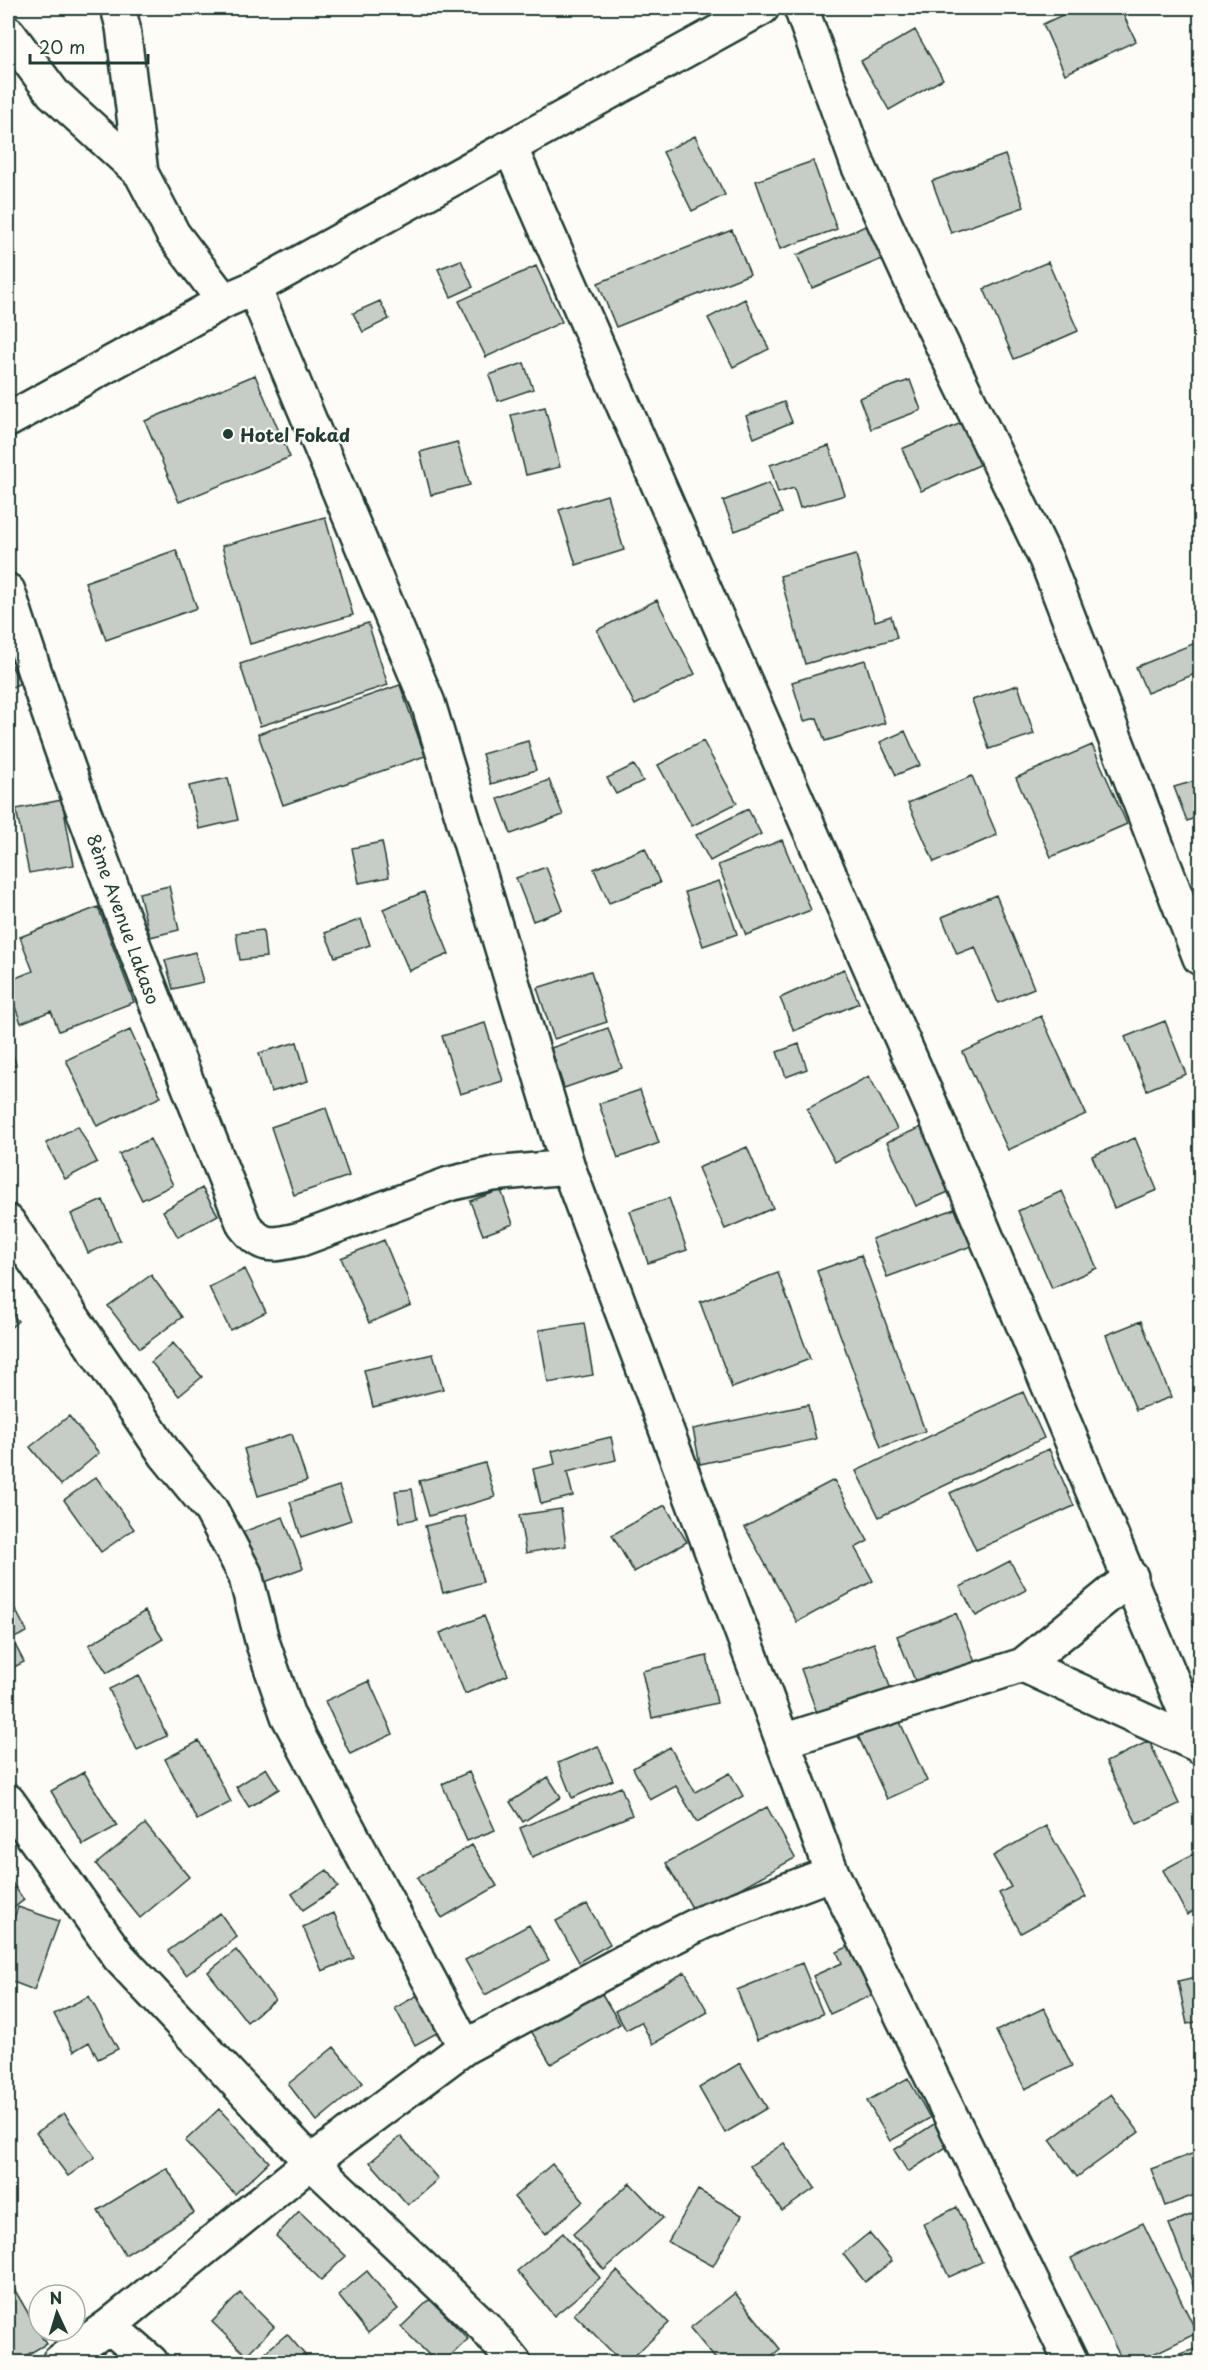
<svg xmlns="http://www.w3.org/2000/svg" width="1208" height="2370" viewBox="0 0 1208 2370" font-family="'Playpen Sans',sans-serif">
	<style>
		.building { fill: #c6cdc7; stroke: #1f3d34; stroke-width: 1.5 }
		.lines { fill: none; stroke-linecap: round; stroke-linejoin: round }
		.minor-casing { stroke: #1f3d34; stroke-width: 38 }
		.highway-casing { stroke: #1f3d34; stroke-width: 38 }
		.minor { stroke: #fdfcf7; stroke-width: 33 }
		.highway { stroke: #fdfcf7; stroke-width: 33 }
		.poi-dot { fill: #1f3d34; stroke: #fdfcf7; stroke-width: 2 }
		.labels { text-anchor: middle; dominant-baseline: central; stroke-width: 4.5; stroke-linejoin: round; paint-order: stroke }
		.poi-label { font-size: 18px; font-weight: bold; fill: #1f3d34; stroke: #fdfcf7; text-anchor: start }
		.street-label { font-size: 18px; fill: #1f3d34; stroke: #fdfcf7 }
	</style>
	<rect width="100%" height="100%" fill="#fdfcf7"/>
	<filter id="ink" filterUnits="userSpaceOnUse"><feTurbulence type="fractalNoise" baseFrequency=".0167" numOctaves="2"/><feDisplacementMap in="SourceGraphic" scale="12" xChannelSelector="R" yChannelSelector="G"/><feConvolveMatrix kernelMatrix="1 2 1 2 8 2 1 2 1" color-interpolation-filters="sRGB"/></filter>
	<g filter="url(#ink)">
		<!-- building -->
		<path class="building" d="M1077,8H1120L1136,41L1065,74L1043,24Z
			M915,30L943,79L889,110L861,61Z
			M695,136L725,195L692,211L663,152Z
			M1005,155L1024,207L951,233L932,181Z
			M813,161L837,229L780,249L756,181Z
			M868,225L882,259L812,288L797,255Z
			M732,230L750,274L616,327L598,283Z
			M461,260L473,287L451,297L438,269Z
			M1048,262L1078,331L1014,359L984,289Z
			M536,266L562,322L486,357L459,301Z
			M745,299L769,349L733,367L708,318Z
			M380,301L389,319L363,332L353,313Z
			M524,363L533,389L498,401L489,375Z
			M255,375L290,457L179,502L145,421Z
			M910,380L921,410L871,429L859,398Z
			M784,402L792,422L754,438L746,416Z
			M545,407L560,467L526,475L511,415Z
			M968,420L986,462L921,491L902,449Z
			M457,442L470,485L431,495L420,452Z
			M829,446L845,495L800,508L794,488L778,493L770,465Z
			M769,483L782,513L735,531L723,501Z
			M607,495L624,550L576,565L559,510Z
			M325,517L353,615L250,644L222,546Z
			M176,550L197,608L106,640L85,582Z
			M856,555L875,621L891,616L897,638L805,664L780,576Z
			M657,600L695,674L635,705L597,630Z
			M368,623L388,685L260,726L240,664Z
			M1200,641V672L1147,693L1136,667Z
			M865,660L885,723L825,741L817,718L804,721L792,682Z
			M11,665L20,683L8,690V667Z
			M400,685L425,756L283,805L258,734Z
			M1018,685L1034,734L989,749L972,700Z
			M905,731L920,765L896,775L880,742Z
			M528,741L536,770L491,784L482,754Z
			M703,741L737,803L692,826L658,765Z
			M1092,745L1127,824L1051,857L1016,778Z
			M634,765L643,781L616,794L607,778Z
			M972,776L997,835L934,862L908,803Z
			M228,778L238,820L199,829L189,786Z
			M549,780L563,815L511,834L498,799Z
			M1195,781L1200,795V816L1187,821L1174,787Z
			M62,800L74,865L29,873L16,809Z
			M748,809L761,834L710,861L696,835Z
			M782,840L811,910L746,935L718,865Z
			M382,842L389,877L359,883L352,848Z
			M645,848L660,883L609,903L594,869Z
			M546,867L563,910L533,921L516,878Z
			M719,881L737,934L703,946L685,892Z
			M169,886L179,930L150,937L139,893Z
			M424,892L449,954L409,971L383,909Z
			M996,895L1034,988L998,1003L975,947L957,954L942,917Z
			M98,907L134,1002L59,1031L51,1011L21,1023L8,988V981L33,971L20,937Z
			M361,919L370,945L335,957L325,933Z
			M263,930L266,957L240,960L236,933Z
			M195,952L203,982L173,989L165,960Z
			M844,969L859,1003L794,1031L780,998Z
			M591,971L607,1022L554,1039L537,988Z
			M1041,1016L1086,1114L1008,1150L963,1052Z
			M1165,1021L1186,1074L1147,1090L1125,1037Z
			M485,1023L503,1081L460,1094L442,1036Z
			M608,1028L622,1068L564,1088L551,1048Z
			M130,1030L161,1097L97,1126L66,1060Z
			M8,1037L16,1065L8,1068Z
			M297,1042L308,1081L271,1092L259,1053Z
			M799,1044L807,1069L786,1077L777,1052Z
			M869,1076L897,1129L835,1162L807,1109Z
			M640,1090L659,1143L618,1158L599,1104Z
			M326,1108L349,1176L294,1195L271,1127Z
			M78,1126L97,1162L65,1179L46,1143Z
			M924,1126L953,1190L916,1206L887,1142Z
			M1135,1138L1157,1190L1114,1208L1092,1156Z
			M150,1139L173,1185L142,1200L119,1154Z
			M747,1147L773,1208L725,1229L698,1168Z
			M202,1188L218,1215L178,1237L163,1211Z
			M501,1190L513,1224L483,1235L470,1201Z
			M1062,1191L1097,1268L1052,1288L1018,1211Z
			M669,1198L687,1250L648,1263L630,1211Z
			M103,1200L120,1240L88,1253L71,1214Z
			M960,1207L974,1245L887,1277L872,1239Z
			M384,1240L411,1305L369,1323L341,1258Z
			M861,1255L925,1431L881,1447L817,1271Z
			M1200,1259V1280L1192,1264Z
			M245,1269L266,1312L230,1330L209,1287Z
			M778,1273L810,1359L732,1388L700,1302Z
			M151,1275L182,1317L140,1348L108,1306Z
			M8,1310L18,1321L8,1330Z
			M1141,1321L1171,1397L1136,1410L1106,1335Z
			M584,1323L593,1375L548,1383L539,1330Z
			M173,1343L202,1377L179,1396L151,1362Z
			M433,1354L443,1389L373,1407L364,1370Z
			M1023,1392L1044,1438L879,1517L856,1471Z
			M808,1405L816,1439L700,1464L693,1429Z
			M69,1416L99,1453L61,1485L30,1447Z
			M292,1434L307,1481L258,1496L244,1449Z
			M611,1437L616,1460L567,1472L573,1496L541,1504L533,1469L555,1464L552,1451Z
			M1049,1449L1074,1506L976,1550L950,1493Z
			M485,1463L495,1497L429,1516L419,1481Z
			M96,1477L134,1529L101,1552L64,1500Z
			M834,1480L868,1541L855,1548L873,1581L797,1622L745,1527Z
			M339,1486L351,1520L301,1537L290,1502Z
			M412,1489L417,1519L400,1522L395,1491Z
			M665,1505L687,1542L634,1572L612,1535Z
			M561,1509L566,1546L526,1553L519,1515Z
			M465,1516L483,1582L443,1593L425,1526Z
			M283,1517L303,1568L262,1583L243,1532Z
			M1010,1561L1026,1590L976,1616L960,1587Z
			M11,1601L27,1632L12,1639L24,1662L8,1670V1602Z
			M145,1611L163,1639L107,1673L89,1645Z
			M956,1613L976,1665L918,1688L897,1636Z
			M484,1616L508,1675L465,1694L440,1633Z
			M874,1643L893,1695L820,1721L801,1669Z
			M707,1656L717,1703L652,1718L642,1671Z
			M139,1675L167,1736L137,1750L109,1689Z
			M369,1681L393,1734L350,1754L325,1701Z
			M894,1709L927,1781L887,1799L854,1727Z
			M199,1741L231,1802L197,1820L165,1759Z
			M1149,1741L1179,1804L1137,1824L1106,1762Z
			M598,1746L613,1780L572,1798L558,1763Z
			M670,1747L695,1792L730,1773L743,1796L697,1822L676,1786L650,1800L633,1768Z
			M266,1768L279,1789L249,1807L236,1787Z
			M84,1772L117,1826L83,1845L51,1791Z
			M469,1772L495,1830L467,1841L442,1784Z
			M548,1777L561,1797L523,1822L510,1802Z
			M621,1787L632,1815L532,1857L520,1828Z
			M767,1807L795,1858L695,1913L666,1863Z
			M145,1824L189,1877L140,1918L96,1864Z
			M1046,1826L1086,1897L1021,1933L999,1893L1011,1887L993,1856Z
			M472,1845L497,1886L442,1918L417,1878Z
			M1193,1854L1200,1868V1907L1187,1915L1163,1870Z
			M327,1870L338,1887L303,1910L292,1894Z
			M8,1877L24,1900L8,1912Z
			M587,1904L610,1944L579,1962L556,1921Z
			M18,1907L59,1921L34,1990L8,1980V1935Z
			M220,1913L237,1937L186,1975L168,1951Z
			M334,1913L354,1958L322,1971L303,1927Z
			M529,1925L549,1960L485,1995L465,1960Z
			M858,1942L881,1991L830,2014L813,1976L842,1963L837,1952Z
			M236,1950L275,2000L247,2022L208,1972Z
			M802,1963L823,2014L757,2040L737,1990Z
			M685,1972L708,2012L653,2044L641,2022L626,2030L615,2011Z
			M1200,1976V2021L1187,2024L1178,1981Z
			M599,1989L620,2024L551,2064L530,2029Z
			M423,1992L444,2029L415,2045L395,2008Z
			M89,1996L118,2049L98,2059L89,2042L74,2051L54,2014Z
			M1044,2008L1072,2066L1025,2089L996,2031Z
			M334,2047L363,2083L317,2121L288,2084Z
			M740,2063L767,2108L725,2133L699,2088Z
			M908,2078L930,2118L890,2141L867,2101Z
			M1111,2094L1139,2132L1077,2177L1050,2140Z
			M219,2109L269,2162L235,2194L185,2141Z
			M64,2113L95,2157L68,2176L36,2133Z
			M937,2122L951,2144L908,2172L894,2150Z
			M401,2136L438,2179L408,2205L370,2162Z
			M784,2143L815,2188L782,2211L750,2166Z
			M1197,2152L1200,2162V2193L1165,2206L1151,2169Z
			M552,2164L584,2201L545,2234L514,2197Z
			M167,2168L194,2213L125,2255L98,2210Z
			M630,2183L663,2218L604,2270L573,2234Z
			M698,2190L742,2215L713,2266L668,2242Z
			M957,2207L982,2262L949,2277L923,2224Z
			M299,2211L346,2256L321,2280L276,2236Z
			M1200,2211V2302L1169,2224Z
			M1143,2223L1197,2333L1137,2362H1123L1071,2258Z
			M563,2233L600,2278L554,2316L517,2271Z
			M869,2233L892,2261L865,2282L843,2254Z
			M367,2271L398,2309L368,2333L338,2295Z
			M617,2271L669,2323L628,2362H622L574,2314Z
			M13,2287L46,2344L15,2362H8V2291Z
			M240,2293L274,2327L246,2355L212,2322Z
			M735,2293L780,2349L764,2362H718L690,2328Z
			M430,2299L468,2339L444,2362H436L401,2327Z
			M287,2334L311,2362H260L257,2359Z
			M1200,2347V2362H1175L1173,2357Z"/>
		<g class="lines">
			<!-- minor casing -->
			<g class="minor-casing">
				<path id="minor" d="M118,8L123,27L141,173L173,234L224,301
					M801,8L858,165L916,291L1046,559L1200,958
					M8,33L53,93L141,173
					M510,147L937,1119L1200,1747
					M254,288L428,703L568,1167L832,1873L1071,2362
					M8,591C77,806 160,1016 244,1225C263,1250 273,1245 301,1239L449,1184L493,1174L568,1167
					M8,1222L166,1455L211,1510L245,1574L263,1644L288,1716L465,2047
					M1023,1665L1200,1746
					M783,1741L1023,1665L1131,1577
					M8,1801L119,1957L311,2162L485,2327L514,2362
					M109,2326L151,2362
					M59,2362L109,2326L311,2162L465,2047L629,1959L703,1922L832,1873"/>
			</g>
			<!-- highway casing -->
			<g class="highway-casing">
				<path id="highway" d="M8,420L224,301L254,288L762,8"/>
			</g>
			<!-- minor -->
			<use href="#minor" class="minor"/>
			<!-- highway -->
			<use href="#highway" class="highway"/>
		</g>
	</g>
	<!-- markers -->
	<circle class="poi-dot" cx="228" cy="434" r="6"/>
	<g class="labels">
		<!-- poi labels -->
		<g class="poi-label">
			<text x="240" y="434">Hotel Fokad</text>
		</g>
		<!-- street labels -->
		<g class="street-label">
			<text transform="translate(124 919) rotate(70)">8ème Avenue Lakaso</text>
		</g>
	</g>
	<!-- margin -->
	<rect width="1208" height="2370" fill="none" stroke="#fdfcf7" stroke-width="30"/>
	<rect x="15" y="15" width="1178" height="2340" fill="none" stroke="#1f3d34" stroke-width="2" filter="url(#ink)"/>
	<!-- north arrow -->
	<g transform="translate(57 2313) rotate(356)"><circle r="28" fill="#fdfcf7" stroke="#a4b0a9" stroke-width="1.5"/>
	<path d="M0-4.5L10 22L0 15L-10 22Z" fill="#1f3d34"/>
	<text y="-9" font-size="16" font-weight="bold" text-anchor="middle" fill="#1f3d34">N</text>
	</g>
	<!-- scale -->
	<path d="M30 54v9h118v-9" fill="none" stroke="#1f3d34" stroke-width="3"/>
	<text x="39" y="54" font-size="18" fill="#1f3d34" stroke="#fdfcf7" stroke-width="4.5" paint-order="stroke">20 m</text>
</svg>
